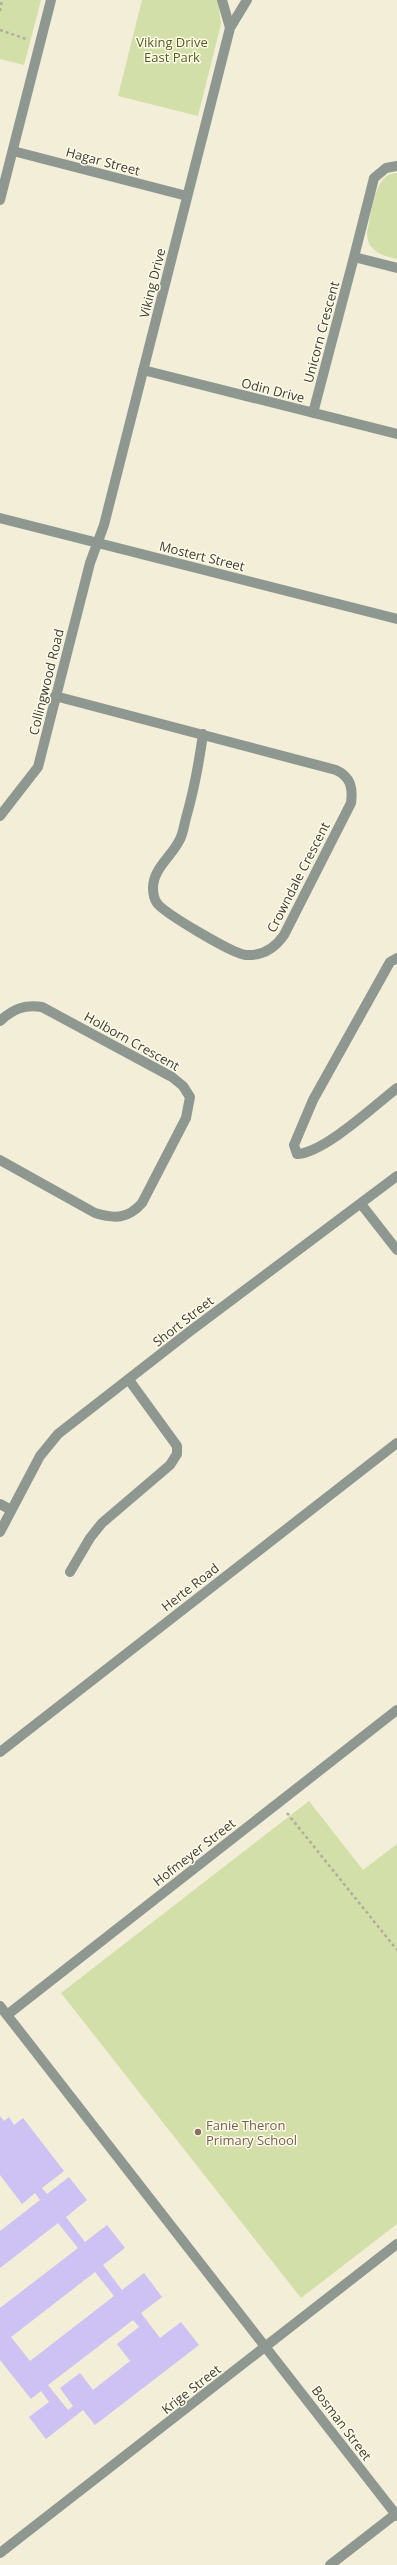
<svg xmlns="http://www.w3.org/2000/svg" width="397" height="2565" viewBox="0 0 397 2565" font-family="'Open Sans',sans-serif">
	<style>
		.green { fill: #d3dfa9 }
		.building { fill: #cec2f4; fill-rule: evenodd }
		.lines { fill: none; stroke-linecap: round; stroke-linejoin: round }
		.path { stroke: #b0ad9b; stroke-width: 2.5; stroke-dasharray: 3 3; stroke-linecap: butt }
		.minor { stroke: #8e9790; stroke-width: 10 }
		.education-dot { fill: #8d6e63; stroke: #fefbe9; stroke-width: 1.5 }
		.labels { text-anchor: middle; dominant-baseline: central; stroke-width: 3; stroke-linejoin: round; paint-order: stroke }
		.park-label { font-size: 13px; fill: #535e1d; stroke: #fefbe9 }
		.street-label { font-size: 13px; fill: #3d3c33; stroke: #fefbe9 }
		.education-label { font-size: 13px; fill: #785e54; stroke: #fefbe9; text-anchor: start }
	</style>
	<rect width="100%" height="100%" fill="#f2eed7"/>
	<!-- green -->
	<path class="green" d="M0,0H41L24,65L0,59Z
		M142,0H218L221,24L198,116L118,96Z
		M397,173V259C380,255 367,251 367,232C372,215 373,173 397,173Z
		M309,1801L363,1870L397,1844V2224L301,2298L61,1993Z"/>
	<!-- building -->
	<path class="building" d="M0,2116L4,2121L9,2117L14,2125L23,2118L64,2171L42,2188L47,2194L69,2177L87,2200L66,2217L85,2242L107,2225L125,2248L103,2265L122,2290L144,2273L162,2297L141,2313L160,2338L181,2322L199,2345L95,2425L83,2410L46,2439L29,2417L49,2402L41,2391L31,2399L0,2360V2308L78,2248L58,2223L0,2268V2231L40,2200L35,2193L22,2204L0,2175ZM95,2272L114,2296L30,2361L11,2337ZM133,2320L139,2327L117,2344L130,2361L93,2390L80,2373L60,2388L73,2406L68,2410L48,2385Z"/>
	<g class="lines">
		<!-- path -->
		<path class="path" d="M0,11L2,0
			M0,30L26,39
			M287,1813L397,1950"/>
		<!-- minor -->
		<path class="minor" d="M222,0L230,28
			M13,151L187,196
			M397,166L386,168L374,178L354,257L397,268
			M0,200L51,0
			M143,370L397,434
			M313,413L354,257
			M0,518L397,619
			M55,696L336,770C351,777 353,788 351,803L284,935C275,948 262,956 246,955C233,954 164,913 157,903C154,899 153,893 153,888C153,869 171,857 179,841C183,835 184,825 186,818C194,790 199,763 203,734
			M0,816L38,767L90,563L104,525L230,28L247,0
			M397,958L390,962L313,1100L294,1145L297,1154C324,1153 375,1105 397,1088
			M0,1021C13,1009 25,1004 42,1007L172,1077L183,1086L190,1097L186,1118L142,1203C128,1219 115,1219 95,1213L0,1160
			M361,1204L397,1250
			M0,1504L11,1510
			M0,1532L40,1456L58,1434L189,1332L397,1176
			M70,1572L90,1538L102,1523L170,1465L177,1454V1446L129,1380
			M0,1752L397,1443
			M0,2006L397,2516
			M7,2015L397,1710
			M0,2553L397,2244
			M330,2565L397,2513"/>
	</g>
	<!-- markers -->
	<circle class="education-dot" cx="198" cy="2132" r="4"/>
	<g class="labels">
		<!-- park labels -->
		<g class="park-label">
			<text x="172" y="42">Viking Drive<tspan x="172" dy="15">East Park</tspan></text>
		</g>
		<!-- street labels -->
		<g class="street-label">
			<text transform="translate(103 161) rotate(15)">Hagar Street</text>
			<text transform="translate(152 283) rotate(-76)">Viking Drive</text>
			<text transform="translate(321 332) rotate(-75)">Unicorn Crescent</text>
			<text transform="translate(273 390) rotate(14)">Odin Drive</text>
			<text transform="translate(202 556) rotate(14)">Mostert Street</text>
			<text transform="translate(46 682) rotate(-76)">Collingwood Road</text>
			<text transform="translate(298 877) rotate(-63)">Crowndale Crescent</text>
			<text transform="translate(132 1041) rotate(29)">Holborn Crescent</text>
			<text transform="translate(183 1321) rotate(-38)">Short Street</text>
			<text transform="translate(190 1587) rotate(-38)">Herte Road</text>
			<text transform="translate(194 1852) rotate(-38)">Hofmeyer Street</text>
			<text transform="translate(191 2389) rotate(-38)">Krige Street</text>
			<text transform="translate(342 2423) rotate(53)">Bosman Street</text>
		</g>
		<!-- education labels -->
		<g class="education-label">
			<text x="206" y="2125">Fanie Theron<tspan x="206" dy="15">Primary School</tspan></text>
		</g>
	</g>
</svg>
